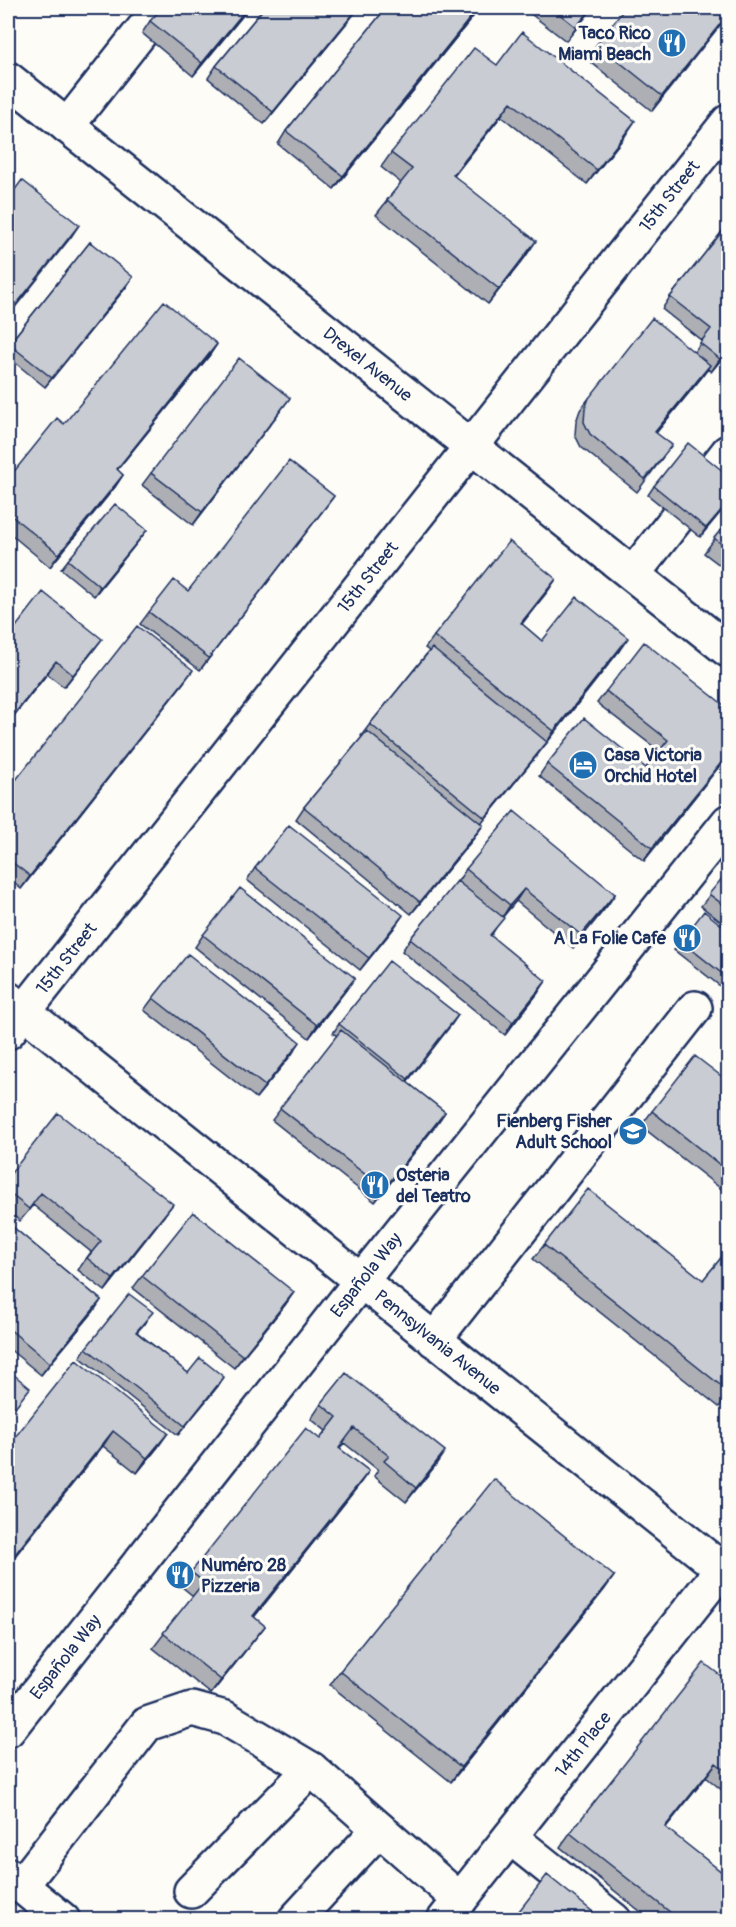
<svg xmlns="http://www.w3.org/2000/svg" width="736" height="1927" viewBox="0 0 736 1927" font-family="Pangolin,sans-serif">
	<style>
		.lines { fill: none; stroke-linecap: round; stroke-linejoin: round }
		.minor-casing { stroke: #1b2f5e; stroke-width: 38 }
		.minor { stroke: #fdfcf7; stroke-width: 33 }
		.wall { fill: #adafb5; stroke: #1b2f5e; stroke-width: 1.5 }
		.shaded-wall { fill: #8d8f94; stroke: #1b2f5e; stroke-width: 1.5 }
		.building { fill: #c9ccd3; stroke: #1b2f5e; stroke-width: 1.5 }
		.labels { text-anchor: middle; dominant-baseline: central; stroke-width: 6; stroke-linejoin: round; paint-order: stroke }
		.poi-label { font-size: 18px; font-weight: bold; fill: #1b2f5e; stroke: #fdfcf7; text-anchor: end }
		.street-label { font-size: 18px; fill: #1b2f5e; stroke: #fdfcf7 }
	</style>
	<rect width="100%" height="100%" fill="#fdfcf7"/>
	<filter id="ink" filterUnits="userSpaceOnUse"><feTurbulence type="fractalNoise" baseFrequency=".0167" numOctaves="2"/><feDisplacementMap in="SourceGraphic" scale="12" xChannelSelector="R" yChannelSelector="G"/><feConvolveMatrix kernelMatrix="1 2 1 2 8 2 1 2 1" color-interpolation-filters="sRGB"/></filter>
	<g filter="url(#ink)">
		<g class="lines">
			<!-- minor casing -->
			<g class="minor-casing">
				<g id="minor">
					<path id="s1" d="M8,79L728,650"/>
					<path d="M67,126L160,8"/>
					<path d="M710,475L728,452"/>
					<path d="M633,574L677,518"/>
					<path id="s2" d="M8,999L728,1574"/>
					<path id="s3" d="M8,1032L728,122"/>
					<path d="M434,1340L695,1008"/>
					<path id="s4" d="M8,1730L361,1281L728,822"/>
					<path d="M510,1837L614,1920"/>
					<path d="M8,1875L63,1920"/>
					<path d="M21,1886L147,1724L192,1709L225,1718L311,1769L460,1900"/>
					<path d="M191,1891L311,1769"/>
					<path d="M295,1920L379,1829"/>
					<path id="s5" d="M444,1920L722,1569"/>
				</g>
			</g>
			<!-- minor -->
			<use href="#minor" class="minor"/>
		</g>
		<!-- wall -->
		<path class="wall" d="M118,8H133L127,15Z
			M249,8L193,76L142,33L150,21Z
			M264,8H359L264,124L208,78L216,66Z
			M386,8H480L334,189L278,144L286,131Z
			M523,8H593L566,41Z
			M729,8L652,111L587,59L597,44Z
			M497,65L625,136L587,184L501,116L454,176L526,256L488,304L376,215L401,183L381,167L391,153Z
			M729,223V350L711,372L708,369L656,433L663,457L637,492L581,447L575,435L576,422L580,410L589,398L694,352L702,341L662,309L670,297Z
			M90,242L127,286L45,387L8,357V345Z
			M217,344L209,356L117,470L123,475L115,487L50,567L8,532V479L64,424Z
			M281,410L193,525L142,485L151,473Z
			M729,476V502L700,537L648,495L654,486Z
			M334,496L200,670L140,624L149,612L188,591Z
			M729,520V572L704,553Z
			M140,539L94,596L61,569L68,560Z
			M556,579L522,624L542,641L619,651L538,754L481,824L483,825L474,838L411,914L296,819L304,807L362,737L361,736L370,724L429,651L425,648L434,636Z
			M8,637L93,651L64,687L47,674L8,723Z
			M184,682L21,889L8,878V790Z
			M606,691L729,709V754L644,861L539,776L547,764L646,768L659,751L597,703Z
			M255,868L394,928L360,970L247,880Z
			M466,869L615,894L607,906L573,948L516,901L502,917L491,936L538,993L505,1035L402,951L410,939L458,881Z
			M729,870V928L701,906Z
			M729,931V993L674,950L681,941Z
			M203,935L346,990L309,1038L195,947Z
			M153,998L292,1054L256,1098L144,1010Z
			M458,1015L407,1082L445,1112L436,1125L375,1202L272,1120L337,1036L333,1033L339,1024Z
			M729,1082V1195L641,1126L652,1111Z
			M8,1177L164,1216L105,1291L78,1270L91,1252L33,1205L20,1221L8,1211Z
			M8,1223L101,1300L93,1312L41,1375L8,1348Z
			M544,1245L703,1280L729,1248V1395L719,1407L533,1259Z
			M142,1276L294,1292L285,1305L234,1368L133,1288Z
			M147,1321L137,1332L188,1373L218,1386L178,1435L80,1357L86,1348Z
			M76,1360L158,1447L137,1473L103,1446Z
			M321,1404L435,1466L406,1502L374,1476L378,1470L344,1443L340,1448L359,1485L254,1617L265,1626L254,1640L211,1694L153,1648L193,1596L181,1586L191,1572L320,1439L326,1431L311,1419Z
			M614,1576L604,1590L451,1782L330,1685L340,1671Z
			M729,1682V1796L706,1777L666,1827L729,1920H651L560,1847L570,1833Z"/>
		<!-- shaded-wall -->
		<path class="shaded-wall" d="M247,8H249L193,76L202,63Z
			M358,8H359L264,124L273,112Z
			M478,8H480L334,189L343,176Z
			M592,8H593L566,41L576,27Z
			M729,13V14L652,111L662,96Z
			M511,102L501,116L443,189L453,175Z
			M635,121L625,136L587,184L597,170Z
			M79,225L71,237L8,316V315Z
			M536,241L526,256L488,304L499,289Z
			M133,277L127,286L45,387L52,378Z
			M217,344L209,356L108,481L117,469Z
			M729,348V350L711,372L720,359Z
			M710,365L702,377L647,444L655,432Z
			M290,398L281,410L193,525L202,512Z
			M123,475L115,487L50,567L59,554Z
			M334,496L325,508L200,670L209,658Z
			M729,501V502L700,537L706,528Z
			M147,530L140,539L94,596L100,587Z
			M556,579L548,591L512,636L521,623Z
			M628,638L619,651L546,744L554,731Z
			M102,639L93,651L64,687L73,675Z
			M56,661L47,674L8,723V722Z
			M193,670L184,682L21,889L30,876Z
			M547,742L538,754L476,830L485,818Z
			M729,753V754L644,861L652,848Z
			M483,825L474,838L411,914L420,902Z
			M524,889L516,901L502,918L510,905Z
			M615,894L607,906L573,948L581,935Z
			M403,915L394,928L360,970L369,958Z
			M355,978L346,990L309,1038L317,1025Z
			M546,981L538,993L505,1035L513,1022Z
			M458,1015L452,1024L402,1088L408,1079Z
			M300,1042L292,1054L256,1098L265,1086Z
			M445,1112L436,1125L375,1202L384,1189Z
			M173,1204L164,1216L105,1291L113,1279Z
			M294,1292L285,1305L234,1368L243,1356Z
			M101,1300L93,1312L41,1375L50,1363Z
			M224,1377L218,1386L178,1435L185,1426Z
			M113,1431L103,1446L8,1565V1563Z
			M168,1433L158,1447L137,1473L147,1458Z
			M445,1451L435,1466L406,1502L416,1488Z
			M369,1471L359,1485L243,1631L253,1616Z
			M614,1576L604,1590L451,1782L461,1767Z
			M265,1626L254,1640L211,1694L221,1680Z
			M716,1763L706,1777L655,1841L665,1827Z"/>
		<!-- building -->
		<path class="building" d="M162,8H247L202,63L150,21Z
			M264,8H358L273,112L216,66Z
			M386,8H478L343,176L286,131Z
			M552,8H592L576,27Z
			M625,8H729V13L662,96L597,44Z
			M522,32L635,121L597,170L511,102L453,175L536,241L499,289L387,200L412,169L391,153L474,48L497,65Z
			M22,180L79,225L8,315V199Z
			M729,223V348L720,359L700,343L711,329L670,297Z
			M90,242L133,277L52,378L9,344Z
			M164,301L217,344L117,469L123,475L59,554L8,513V479L57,418L64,424Z
			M652,318L710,365L655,432L672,445L645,479L590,434L584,422L585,409L589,398Z
			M239,358L290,398L202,512L151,473Z
			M688,443L729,476V501L706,528L654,486Z
			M289,461L334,496L209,658L149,612L174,580L188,591Z
			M115,504L147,530L100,587L68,560Z
			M729,520V550L714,538Z
			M509,541L556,579L521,623L542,641L577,597L628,638L554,731L434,636Z
			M43,592L102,639L73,675L56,661L8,722V637Z
			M137,626L193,670L30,876L8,859V790Z
			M644,642L729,709V753L652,848L547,764L584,718L646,768L668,740L606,691Z
			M432,648L547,742L485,818L370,724Z
			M367,731L483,825L420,902L304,807Z
			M514,811L615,894L581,935L524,889L510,905L466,869Z
			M289,825L403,915L369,958L255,868Z
			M729,870V909L709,894Z
			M457,881L504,918L490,935L546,981L513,1022L410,939Z
			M240,888L355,978L317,1025L203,935Z
			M704,911L729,931V979L681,941Z
			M188,954L300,1042L265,1086L153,998Z
			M389,961L458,1015L408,1079L339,1024Z
			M341,1030L445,1112L384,1189L280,1108Z
			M695,1056L729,1082V1172L652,1111Z
			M58,1113L173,1204L113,1279L87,1258L101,1241L41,1193L29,1209L8,1192V1177Z
			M588,1189L703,1280L729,1248V1392L544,1245Z
			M193,1212L294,1292L243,1356L142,1276Z
			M8,1223L101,1300L50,1363L8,1328Z
			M129,1294L153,1312L136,1332L188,1373L200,1358L224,1377L185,1426L86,1348Z
			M76,1360L168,1433L147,1458L113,1431L8,1563V1446Z
			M8,1370L30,1388L8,1416Z
			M346,1373L445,1451L416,1488L384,1461L389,1456L354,1428L339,1448L369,1471L253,1616L265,1626L221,1680L163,1633L204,1582L191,1572L306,1428L320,1439L337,1417L321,1404Z
			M494,1479L614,1576L461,1767L340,1671Z
			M704,1663L729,1682V1773L716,1763L665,1827L727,1876L729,1875V1918L728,1920H680L570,1833Z
			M547,1875L603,1920H512Z"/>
	</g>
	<!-- icons -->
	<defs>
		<g id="restaurant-disc" transform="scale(1.5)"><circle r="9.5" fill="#1f6fb2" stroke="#fdfcf7"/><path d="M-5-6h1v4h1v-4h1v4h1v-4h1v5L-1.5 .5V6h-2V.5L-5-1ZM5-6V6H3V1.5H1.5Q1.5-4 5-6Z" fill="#fff"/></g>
		<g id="hotel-disc" transform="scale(1.5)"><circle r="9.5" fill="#1f6fb2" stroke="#fdfcf7"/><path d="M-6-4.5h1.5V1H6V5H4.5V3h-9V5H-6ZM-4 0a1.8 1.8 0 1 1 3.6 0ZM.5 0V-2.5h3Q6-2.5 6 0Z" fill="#fff"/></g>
		<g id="school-disc" transform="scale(1.5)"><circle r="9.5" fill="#1f6fb2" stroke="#fdfcf7"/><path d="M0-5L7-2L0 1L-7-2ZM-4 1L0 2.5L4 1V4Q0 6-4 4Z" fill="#fff"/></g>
	</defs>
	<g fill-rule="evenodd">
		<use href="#restaurant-disc" x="672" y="43"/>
		<use href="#hotel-disc" x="583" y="765"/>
		<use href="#restaurant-disc" x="687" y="938"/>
		<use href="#school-disc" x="633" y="1131"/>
		<use href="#restaurant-disc" x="375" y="1185"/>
		<use href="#restaurant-disc" x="180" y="1575"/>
	</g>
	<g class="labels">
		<!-- poi labels -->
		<g class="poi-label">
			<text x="651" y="33">Taco Rico<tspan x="651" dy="21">Miami Beach</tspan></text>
			<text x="604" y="755" text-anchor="start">Casa Victoria<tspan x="604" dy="21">Orchid Hotel</tspan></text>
			<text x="666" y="938">A La Folie Cafe</text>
			<text x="612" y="1121">Fienberg Fisher<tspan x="612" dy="21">Adult School</tspan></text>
			<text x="396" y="1175" text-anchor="start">Osteria<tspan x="396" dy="21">del Teatro</tspan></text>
			<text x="201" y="1565" text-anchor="start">Numéro 28<tspan x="201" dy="21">Pizzeria</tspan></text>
		</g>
		<!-- street labels -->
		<g class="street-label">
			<text stroke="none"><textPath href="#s3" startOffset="1066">15th Street</textPath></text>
			<text stroke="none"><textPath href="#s1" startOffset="459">Drexel Avenue</textPath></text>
			<text stroke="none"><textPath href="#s3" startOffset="580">15th Street</textPath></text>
			<text stroke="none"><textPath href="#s3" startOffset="94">15th Street</textPath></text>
			<text stroke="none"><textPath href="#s4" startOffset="579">Española Way</textPath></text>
			<text stroke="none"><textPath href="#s2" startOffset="550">Pennsylvania Avenue</textPath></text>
			<text stroke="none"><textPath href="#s4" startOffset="93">Española Way</textPath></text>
			<text stroke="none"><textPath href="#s5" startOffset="224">14th Place</textPath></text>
		</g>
	</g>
	<!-- margin -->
	<rect width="736" height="1927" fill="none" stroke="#fdfcf7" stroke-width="30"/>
	<rect x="15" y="15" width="706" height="1897" fill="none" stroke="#1b2f5e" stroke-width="2" filter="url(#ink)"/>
</svg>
